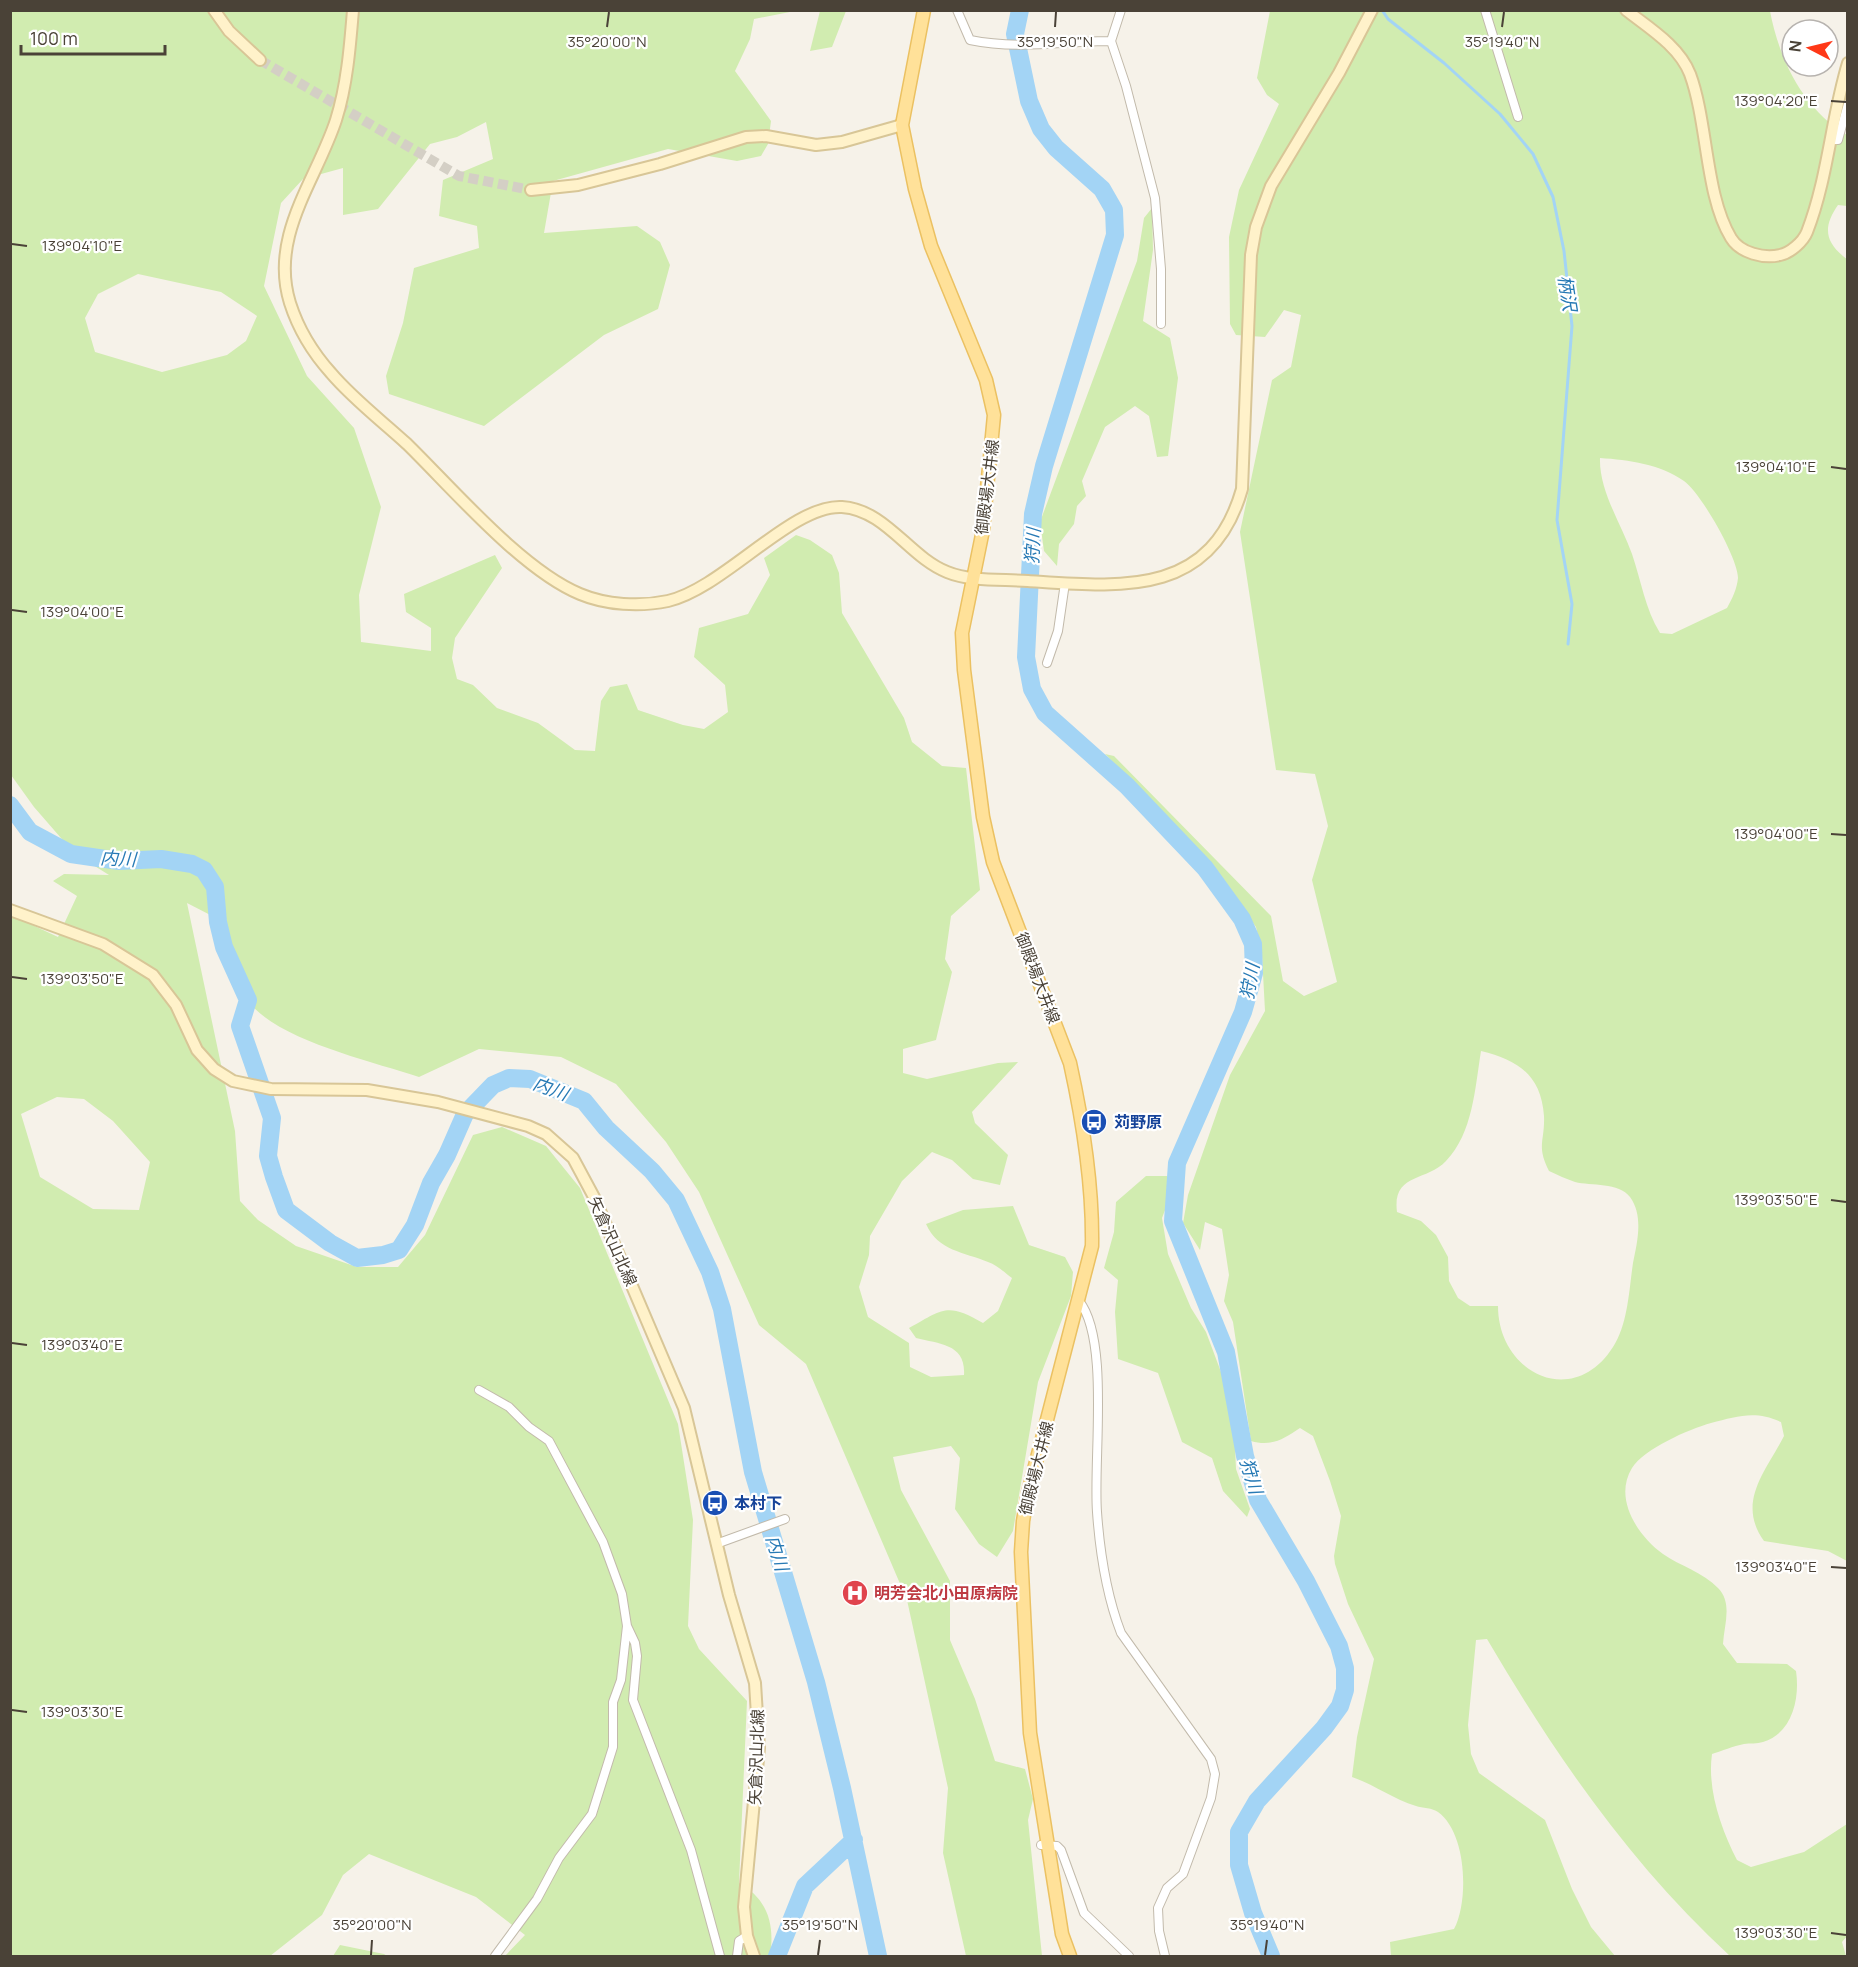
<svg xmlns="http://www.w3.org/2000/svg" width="1858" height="1967" viewBox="0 0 1858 1967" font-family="Manrope,'Noto Sans JP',sans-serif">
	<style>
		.green { fill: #d1ecb0; fill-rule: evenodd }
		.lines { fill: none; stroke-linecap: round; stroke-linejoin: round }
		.stream { stroke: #a3d4f5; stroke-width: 3 }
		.river { stroke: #a3d4f5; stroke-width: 18 }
		.secondary-tunnel { stroke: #d4cfc5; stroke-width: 10; stroke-dasharray: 10 5; stroke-linecap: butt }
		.street-casing { stroke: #c2baab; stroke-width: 10 }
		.secondary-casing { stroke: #d8c697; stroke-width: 14 }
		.primary-casing { stroke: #ebc162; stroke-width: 15 }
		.street { stroke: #fff; stroke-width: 8 }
		.secondary { stroke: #fff2ca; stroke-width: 10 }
		.primary { stroke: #ffe199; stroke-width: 12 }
		.ticks { fill: none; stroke: #4a4237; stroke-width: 2 }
		.labels { text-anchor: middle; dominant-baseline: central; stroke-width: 4.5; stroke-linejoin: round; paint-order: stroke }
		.street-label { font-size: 16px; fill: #4a4237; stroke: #fff }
		.transit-label { font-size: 16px; font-weight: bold; fill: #164399; stroke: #fff; text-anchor: start }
		.health-label { font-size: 16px; font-weight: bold; fill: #be3a42; stroke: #fff; text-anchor: start }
		.water-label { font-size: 18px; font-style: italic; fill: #277ab5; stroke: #fff }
		.ticks-label { font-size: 15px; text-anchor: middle; fill: #4a4237; stroke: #fff; stroke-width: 4.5; stroke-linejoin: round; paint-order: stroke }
	</style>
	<rect width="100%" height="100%" fill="#f6f2e9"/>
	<!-- green -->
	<path class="green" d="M11,11H795L754,19L750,39L735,71L771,121L768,144L761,156L737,161L668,149L553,181L544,233L637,226L660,242L670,265L658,309L604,335L484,426L389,394L386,376L403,323L414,268L479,248L477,226L439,216L443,180L493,159L486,122L457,137L430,144L378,209L343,215V168L303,179L281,203L264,286L307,376L354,428L381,507L359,595L361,642L431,651V628L406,612L404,594L495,555L502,568L455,638L452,658L457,679L473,685L497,708L538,723L575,750L595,751L601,701L610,687L627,684L638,710L683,725L704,729L728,712L725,685L694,657L699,628L748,614L770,575L764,558L796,535L810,540L832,555L839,573L842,613L904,718L912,742L942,766L966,768L980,890L951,916L945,959L952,972L936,1040L903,1049V1073L927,1079L998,1063L1018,1062L972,1112L975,1123L1008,1155L1000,1185L973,1179L952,1160L932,1152L902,1181L870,1236L869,1255L859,1287L868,1317L909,1343L910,1367L931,1377L964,1375C966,1344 940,1344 916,1338L909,1328C943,1309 947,1302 983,1323L998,1311L1012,1278C1005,1273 997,1265 988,1262C964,1252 938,1251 926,1224L963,1210L1013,1206L1029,1245L1065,1257L1073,1272L1071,1296L1038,1382L1013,1531L997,1557L979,1544L955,1509L960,1458L951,1446L893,1457L901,1490L950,1581V1640L975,1699L995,1761L1025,1769L1033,1799L1028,1820L1042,1956H966L943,1853L948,1788L907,1600L806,1364L759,1325L699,1192L666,1142L616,1084L561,1057L479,1049L419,1077C371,1061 285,1042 251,1005C235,989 226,942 220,920L187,903L235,1131L240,1201L258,1220L296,1246L357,1267H398L425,1235L473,1135L502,1127L546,1146L580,1188L678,1424L693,1520L688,1626L699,1649L747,1701L739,1883C768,1899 775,1925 770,1956H505L525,1935L476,1897L369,1854L343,1875L322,1915L270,1956H11V915L58,937L77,896L53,881L64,874L109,875L74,853L34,807L11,775ZM138,274L221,292L257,316L246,341L227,355L162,372L95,352L85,318L98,294ZM57,1097L84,1099L113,1121L150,1162L139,1210L93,1209L40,1177L21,1114Z
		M820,11H846L832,47L810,51Z
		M1270,11H1770C1779,59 1803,109 1847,135V206L1838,205C1822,228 1825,243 1848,260L1847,1561L1828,1551L1764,1541C1736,1502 1766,1471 1784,1436L1781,1422C1756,1410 1737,1416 1711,1423C1689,1429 1644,1449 1632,1468C1613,1499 1638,1536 1663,1554C1680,1566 1703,1572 1718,1588C1733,1603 1724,1625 1723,1644L1737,1663L1787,1664L1796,1671C1800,1697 1793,1733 1763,1742C1757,1744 1750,1743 1744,1744C1733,1746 1722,1751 1712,1754C1707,1789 1721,1829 1737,1860L1751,1867L1804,1852L1847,1824L1848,1935L1842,1942L1846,1956H1730C1631,1865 1555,1755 1487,1639L1476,1640L1468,1725L1471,1754L1479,1773L1545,1820L1572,1889L1591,1927L1615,1956H1391L1390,1942L1454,1929C1469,1901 1467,1833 1438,1812C1433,1808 1422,1808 1416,1806C1393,1799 1375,1785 1352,1777L1357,1737L1374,1659L1348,1604L1335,1564L1334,1556L1341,1516L1330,1481L1313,1436L1300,1428C1284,1439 1271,1447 1251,1441L1233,1322L1224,1301L1229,1275L1222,1229L1205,1222L1200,1250L1183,1223L1188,1195L1230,1075L1265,1011L1262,955L1256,927L1217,873L1185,835L1105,754L1114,756L1271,916L1283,981L1304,996L1337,982L1312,880L1328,826L1315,774L1276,770L1240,532L1272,380L1291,367L1301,315L1284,310L1265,337L1236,335L1230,324L1229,237L1239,190L1279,104L1267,95L1257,78ZM1600,458C1629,460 1660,464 1684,481C1701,493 1738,558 1738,578C1737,589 1732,599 1727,608L1672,634L1660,633C1645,609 1641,580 1632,554C1621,523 1599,491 1600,458ZM1481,1051C1518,1060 1541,1075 1544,1116C1545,1142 1536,1145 1549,1171C1558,1175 1566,1179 1575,1182C1591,1186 1619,1182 1630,1197C1644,1216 1637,1243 1633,1263C1629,1290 1628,1324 1613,1347C1573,1410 1498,1373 1498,1306H1470L1458,1298L1449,1281L1448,1257L1436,1235L1421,1221L1397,1212C1392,1173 1426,1182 1446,1161C1473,1133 1475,1088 1481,1051Z
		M1152,208L1153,250L1143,321L1170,338L1178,378L1168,456L1157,457L1149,416L1135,406L1105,427L1082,481L1086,496L1077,506L1074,524L1059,544L1057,566L1044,551L1040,522L1137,261L1144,218Z
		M1146,1176H1167L1170,1197L1162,1218L1168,1254L1191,1308L1206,1332L1233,1404L1236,1469L1250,1509L1247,1517L1223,1491L1212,1458L1182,1442L1158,1373L1118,1359L1115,1312L1118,1280L1104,1268L1114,1232L1116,1202Z
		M340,1945L384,1954L387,1956H333Z"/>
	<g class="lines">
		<!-- stream -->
		<path class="stream" d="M1382,10L1388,19L1444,63L1500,114L1533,154L1553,197L1564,251L1572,326L1557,520L1572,604L1568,644"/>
		<!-- river -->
		<path class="river" d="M1020,10L1015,34L1029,101L1041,129L1056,148L1102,189L1114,210L1115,235L1044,466L1033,514L1026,657L1032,689L1045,713L1127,786L1205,868L1242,919L1253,944L1254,973L1243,1012L1177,1163L1173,1221L1226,1352L1245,1456L1258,1500L1306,1581L1339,1646L1345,1668V1690L1340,1706L1324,1728L1257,1801L1239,1832V1865L1253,1913L1271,1956
			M10,805L30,832L71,854L119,861L161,859L192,864L204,870L215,887L218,922L224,947L248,1000L240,1026L272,1118L268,1156L274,1177L286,1210L330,1243L357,1258L383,1255L399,1250L415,1225L431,1183L447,1155L465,1114L493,1085L509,1078L530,1079L584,1101L606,1128L652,1171L676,1200L710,1272L722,1309L753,1472L816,1682L842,1788L878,1956
			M777,1956L805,1886L854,1840"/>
		<!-- secondary-tunnel -->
		<path class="secondary-tunnel" d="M260,60L459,176L531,190"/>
		<!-- street casing -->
		<g class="street-casing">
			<path id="street" d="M957,10L970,40C1018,50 1064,41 1111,41
				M1121,10L1111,41L1126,86L1155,198L1161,269V324
				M1485,10L1518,117
				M1830,140H1838L1848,104
				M1047,663L1058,631L1065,583
				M1079,1301C1110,1339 1093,1460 1097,1512C1100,1554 1106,1594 1121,1633L1211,1759L1215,1774L1211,1798L1183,1874L1167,1888L1158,1908L1159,1931L1165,1956
				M479,1390L509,1407L529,1427L549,1441L603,1542L622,1594L627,1626L621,1680L613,1702V1747L592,1814L559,1858L537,1899L495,1956
				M716,1544L785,1519
				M627,1626L635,1643L637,1656L633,1700L691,1850L720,1956
				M1041,1845L1057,1846L1061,1850L1084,1913L1129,1956
				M737,1956L739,1941L747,1936"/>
		</g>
		<!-- secondary casing -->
		<g class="secondary-casing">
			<path id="secondary" d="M214,10L229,31L260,60
				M353,10C350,47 347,85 336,120C316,181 269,236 290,303C298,328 313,353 331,373C353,399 382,421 407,444C453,489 522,570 580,594C606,605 640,607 668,601C724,588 792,504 842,507C886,510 909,557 947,572C971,582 1003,579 1028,581C1120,587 1211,598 1242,489L1251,255L1256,227L1271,186L1339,73L1372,10
				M1626,10C1649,28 1679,46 1690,74C1708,123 1705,195 1731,238C1740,253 1764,259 1780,255C1790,253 1803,242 1807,232C1828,178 1831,119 1848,63
				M531,190L578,185L660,164L746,137L766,136L816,145L842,142L902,125
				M10,910L103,944L153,975L176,1005L197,1050L214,1069L233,1081L271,1089L367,1090L438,1102L528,1126L546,1134L573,1158L595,1199L684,1408L729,1595L755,1683L759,1748L744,1907L747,1936L754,1956"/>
		</g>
		<!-- primary casing -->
		<g class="primary-casing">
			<path id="primary" d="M924,10L902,125L915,189L931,246L986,380L994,415L983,530L962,633L964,670L983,817L993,862L1070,1063C1083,1122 1093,1185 1092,1246L1028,1493L1023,1521L1021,1552L1030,1733L1062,1934L1070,1956"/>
		</g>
		<!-- street -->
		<use href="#street" class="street"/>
		<!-- secondary -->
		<use href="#secondary" class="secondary"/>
		<!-- primary -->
		<use href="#primary" class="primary"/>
	</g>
	<!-- ticks -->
	<path class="ticks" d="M607,27L609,12M1055,27L1056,12M1502,27L1504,12M1831,101L1846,102M12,244L27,246M1831,467L1846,469M12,610L27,612M1831,834L1846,835M12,977L27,979M1831,1200L1846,1202M12,1343L27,1345M1831,1567L1846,1568M12,1710L27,1712M1831,1933L1846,1935M371,1955L372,1940M818,1955L820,1940M1265,1955L1267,1940"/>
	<!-- icons -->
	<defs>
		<g id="bus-disc" transform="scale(1.35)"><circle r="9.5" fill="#1a4fb4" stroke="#fff"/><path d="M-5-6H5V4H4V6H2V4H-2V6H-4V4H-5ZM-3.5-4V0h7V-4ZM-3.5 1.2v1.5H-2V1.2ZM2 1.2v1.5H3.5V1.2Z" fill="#fff"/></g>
		<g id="hospital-disc" transform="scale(1.35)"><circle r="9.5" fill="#e0444e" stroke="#fff"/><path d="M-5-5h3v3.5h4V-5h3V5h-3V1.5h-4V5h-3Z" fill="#fff"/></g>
	</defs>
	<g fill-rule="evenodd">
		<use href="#bus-disc" x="1094" y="1122"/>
		<use href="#bus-disc" x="715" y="1503"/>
		<use href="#hospital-disc" x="855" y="1593"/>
	</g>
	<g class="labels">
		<!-- street labels -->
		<g class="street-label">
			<text transform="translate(987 487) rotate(-83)">御殿場大井線</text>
			<text transform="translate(1038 978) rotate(69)">御殿場大井線</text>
			<text transform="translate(613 1241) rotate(66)">矢倉沢山北線</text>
			<text transform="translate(1036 1468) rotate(-76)">御殿場大井線</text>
			<text transform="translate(756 1757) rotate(-88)">矢倉沢山北線</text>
		</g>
		<!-- transit labels -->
		<g class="transit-label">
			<text x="1114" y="1122">苅野原</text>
			<text x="734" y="1503">本村下</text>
		</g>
		<!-- health labels -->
		<g class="health-label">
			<text x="874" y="1593">明芳会北小田原病院</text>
		</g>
		<!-- water labels -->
		<g class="water-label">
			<text transform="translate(1568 293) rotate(81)">柄沢</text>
			<text transform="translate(1032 546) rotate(-87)">狩川</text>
			<text transform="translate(118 858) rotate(3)">内川</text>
			<text transform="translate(1249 981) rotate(-80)">狩川</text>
			<text transform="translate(551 1088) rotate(20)">内川</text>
			<text transform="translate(1252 1476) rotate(73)">狩川</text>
			<text transform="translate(778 1553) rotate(73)">内川</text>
		</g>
	</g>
	<g class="ticks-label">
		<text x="607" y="47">35°20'00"N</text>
		<text x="1055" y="47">35°19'50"N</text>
		<text x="1502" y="47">35°19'40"N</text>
		<text x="1776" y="106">139°04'20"E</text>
		<text x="82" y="251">139°04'10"E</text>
		<text x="1776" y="472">139°04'10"E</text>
		<text x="82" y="617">139°04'00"E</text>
		<text x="1776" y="839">139°04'00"E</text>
		<text x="82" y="984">139°03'50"E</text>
		<text x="1776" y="1205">139°03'50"E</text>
		<text x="82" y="1350">139°03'40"E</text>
		<text x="1776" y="1572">139°03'40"E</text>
		<text x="82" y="1717">139°03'30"E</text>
		<text x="372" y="1930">35°20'00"N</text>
		<text x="820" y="1930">35°19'50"N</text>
		<text x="1267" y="1930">35°19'40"N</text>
		<text x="1776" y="1938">139°03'30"E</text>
	</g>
	<!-- border -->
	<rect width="1858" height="1967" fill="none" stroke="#4a4237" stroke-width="24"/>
	<!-- north arrow -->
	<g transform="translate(1810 48) rotate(277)"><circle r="28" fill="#ffffff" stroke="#b7b3af" stroke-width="1.5"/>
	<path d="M0-4.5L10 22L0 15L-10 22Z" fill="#ff3817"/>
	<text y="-9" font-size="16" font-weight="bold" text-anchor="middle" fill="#4a4237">N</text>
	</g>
	<!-- scale -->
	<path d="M21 45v9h144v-9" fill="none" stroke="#4a4237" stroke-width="3"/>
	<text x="30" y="45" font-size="18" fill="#4a4237" stroke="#ffffff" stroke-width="4.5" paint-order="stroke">100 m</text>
</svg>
